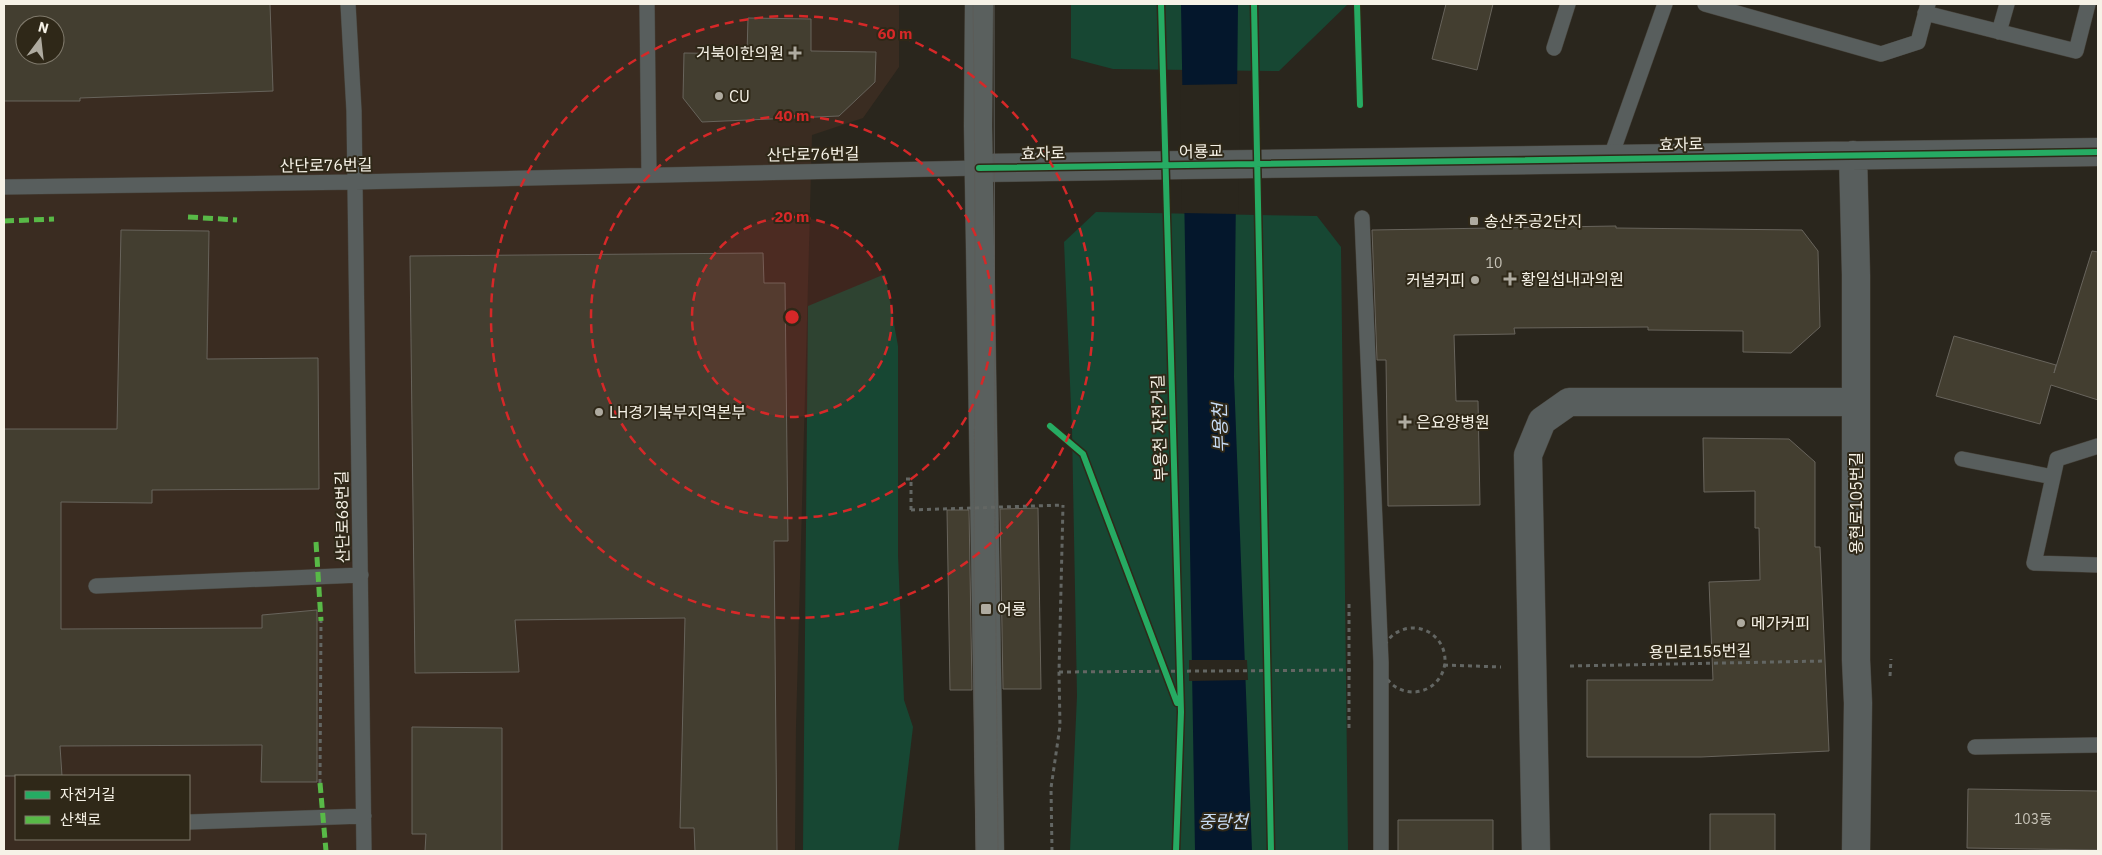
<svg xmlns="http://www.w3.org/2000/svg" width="2102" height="855" viewBox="0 0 2102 855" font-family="'IBM Plex Sans','Noto Sans KR',sans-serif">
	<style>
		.industrial { fill: #3a2c21; fill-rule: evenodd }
		.green { fill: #174733 }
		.water { fill: #04172c }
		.pier { fill: #2a261d }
		.building { fill: #433e30; stroke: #68645c; fill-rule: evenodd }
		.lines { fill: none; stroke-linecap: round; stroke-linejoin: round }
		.lane-casing { stroke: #46423a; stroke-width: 16 }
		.street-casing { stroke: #46423a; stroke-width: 29 }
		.secondary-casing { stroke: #46423a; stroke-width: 29 }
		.path { stroke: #636663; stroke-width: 3; stroke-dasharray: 4 4; stroke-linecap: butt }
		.lane { stroke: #585e5d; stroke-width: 15 }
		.street { stroke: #585e5d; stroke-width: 28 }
		.secondary { stroke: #5a605e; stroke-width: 28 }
		.tram { stroke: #5c5c58; stroke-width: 1 }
		.path-bridge { stroke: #636663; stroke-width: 3; stroke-dasharray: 4 4; stroke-linecap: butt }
		.quiet { stroke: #58b947; stroke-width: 5; stroke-dasharray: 10 5; stroke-linecap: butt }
		.cycleway-casing { stroke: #2f2818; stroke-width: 9 }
		.cycleway { stroke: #26ab63; stroke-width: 6 }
		.ring { fill: none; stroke: #d62828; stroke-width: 2.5; stroke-dasharray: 9 6 }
		.poi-dot { fill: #afaba0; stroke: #2f2818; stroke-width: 2 }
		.labels { text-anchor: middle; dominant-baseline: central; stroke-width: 4; stroke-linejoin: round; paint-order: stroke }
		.number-label { font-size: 14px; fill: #c9c5b9 }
		.poi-label { font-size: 16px; fill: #f6f2e7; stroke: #2f2818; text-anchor: start }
		.street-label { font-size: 16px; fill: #f6f2e7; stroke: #2f2818 }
		.water-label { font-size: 18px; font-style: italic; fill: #c8ddf6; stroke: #2f2818 }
		.centre { fill: #d62828; stroke: #2f2818; stroke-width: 2.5 }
		.ring-label { font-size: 15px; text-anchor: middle; font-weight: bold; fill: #d62828; stroke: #2f2818; stroke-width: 4; stroke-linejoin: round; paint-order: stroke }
	</style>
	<rect width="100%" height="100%" fill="#2a261d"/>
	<!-- industrial -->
	<path class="industrial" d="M4,4H899V67L863,118L812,135L796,727L795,851H4ZM25,25H55V55H25ZM16,776H189V839H16Z"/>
	<!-- green -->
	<path class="green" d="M1071,4H1348L1279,71L1113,69L1071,58Z
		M1096,212L1317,216L1341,247L1348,851H1070L1077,696L1072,430L1064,242Z
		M885,274L898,346V555L904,700L913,727L900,836L898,851H803L808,306Z"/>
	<!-- water -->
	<path class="water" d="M1181,4H1238L1234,377L1252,851H1195Z"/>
	<!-- pier -->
	<path class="pier" d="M1240,84L1238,214L1182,213L1180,85Z
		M1189,660H1247L1248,680L1189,681Z"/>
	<!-- building -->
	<path class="building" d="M4,4H270L273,91L80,98V101H4ZM25,25H55V55H25Z
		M1446,4H1493L1477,70L1432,59Z
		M748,18L811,19V51L876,52L875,82L839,116L702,122L683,98L684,53L747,54Z
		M1616,226V228L1802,230L1818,251L1820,327L1791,353L1743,352V331L1648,330V327L1514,328L1515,334L1454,335L1456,401H1478L1480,505L1388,506L1386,360H1377L1372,230Z
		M121,230L209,231L207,359L318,358L319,489L152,490V503L61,502V629L262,628V615L317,610V782H261L262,745L60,746L62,776H4V429H117Z
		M2092,251L2098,252V400L2051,385L2040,424L1936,396L1954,336L2056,365L2054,373Z
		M763,253L764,283H785L788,541H774L777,851H695L694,828H680L685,618L515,620L519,672L415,673L410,256Z
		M1703,438L1789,439L1815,462V547H1820L1829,751L1701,757H1587V680H1713L1709,582L1760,580L1759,528H1755V491L1704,492Z
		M1038,508L1041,689H1003L1000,509Z
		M947,510H969L972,690H950Z
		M412,727L502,728V851H425L426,834H412Z
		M1968,789L2098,791V850L1967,848Z
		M1710,814H1775V851H1710Z
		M1398,820H1493V851H1398Z"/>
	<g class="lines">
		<!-- lane casing -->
		<g class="lane-casing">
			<path id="lane" d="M348,4L354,111L364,851
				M647,4L649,175
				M1705,4L1881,54L1918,42L1928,4
				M1925,13L2076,51L2088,4
				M1999,32L2007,4
				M1554,48L1568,4
				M1610,159L1665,4
				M4,187L355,182L979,168
				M1362,218L1381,662V851
				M2098,446L2057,459L2034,563L2098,565
				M1962,459L2053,477
				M96,586L361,575
				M1975,747L2098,745
				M189,822L364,816"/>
		</g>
		<!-- street casing -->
		<g class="street-casing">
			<path id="street" d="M1853,155L1856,275V660L1858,703L1856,851
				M979,168L2098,152
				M1536,851L1528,455L1542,421L1569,402H1855"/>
		</g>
		<!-- secondary casing -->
		<g class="secondary-casing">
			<path id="secondary" d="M979,4L978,126L990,851"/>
		</g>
		<!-- path -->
		<path class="path" d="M906,479H911V510
			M1349,604V730
			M1381 660a32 32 0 1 1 64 0a32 32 0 1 1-64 0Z
			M1444,665L1501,667
			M1570,666L1825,661
			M1059,672L1355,670
			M1890,676L1891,659
			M320,783L321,621
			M1052,851L1051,788L1060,726L1059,672L1063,505"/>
		<!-- lane -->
		<use href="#lane" class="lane"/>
		<!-- street -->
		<use href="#street" class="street"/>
		<!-- secondary -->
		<use href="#secondary" class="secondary"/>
		<!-- tram -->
		<path class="tram" d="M973,4C978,286 971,569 976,851
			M994,4L995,526L998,851"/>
		<!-- path-bridge -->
		<path class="path-bridge" d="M911,510L1063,505"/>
		<!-- quiet -->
		<path class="quiet" d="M188,217L237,220
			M4,221L54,219
			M316,542L321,621
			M320,783L326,851"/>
		<!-- cycleway casing -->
		<g class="cycleway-casing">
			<path id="cycleway" d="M1161,4L1181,712L1176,851
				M1254,4L1271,851
				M1357,4L1360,105
				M979,168L2098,152
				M1050,426L1083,454L1177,703"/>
		</g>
		<!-- cycleway -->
		<use href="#cycleway" class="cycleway"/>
	</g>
	<!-- distance rings -->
	<circle cx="792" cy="317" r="100" fill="#d62828" fill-opacity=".12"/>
	<g class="ring">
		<circle cx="792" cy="317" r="100"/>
		<circle cx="792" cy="317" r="201"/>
		<circle cx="792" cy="317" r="301"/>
	</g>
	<!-- markers -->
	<g class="poi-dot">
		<path d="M792.5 45.5h5v5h5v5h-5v5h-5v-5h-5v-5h5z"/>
		<circle cx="719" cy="96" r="5"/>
		<rect x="1469" y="216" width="10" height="10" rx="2.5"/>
		<path d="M1507.5 271.5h5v5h5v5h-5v5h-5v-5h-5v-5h5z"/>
		<circle cx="1475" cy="280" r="5"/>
		<circle cx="599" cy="412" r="5"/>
		<path d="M1402.5 414.5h5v5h5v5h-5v5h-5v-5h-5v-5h5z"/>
		<rect x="980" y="603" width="12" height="12" rx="2.5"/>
		<circle cx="1741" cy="623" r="5"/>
	</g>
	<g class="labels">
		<!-- number labels -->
		<g class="number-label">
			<text x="1494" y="263">10</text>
			<text x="2033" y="819">103동</text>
		</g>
		<!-- poi labels -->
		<g class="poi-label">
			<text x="784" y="53" text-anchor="end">거북이한의원</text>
			<text x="729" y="96">CU</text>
			<text x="1484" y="221">송산주공2단지</text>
			<text x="1521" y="279">황일섭내과의원</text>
			<text x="1465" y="280" text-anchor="end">커널커피</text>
			<text x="609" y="412">LH경기북부지역본부</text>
			<text x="1416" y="422">은요양병원</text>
			<text x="997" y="609">어룡</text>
			<text x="1751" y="623">메가커피</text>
		</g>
		<!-- street labels -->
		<g class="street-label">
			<text transform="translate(1681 144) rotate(-1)">효자로</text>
			<text transform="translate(1201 151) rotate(-1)">어룡교</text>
			<text transform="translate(1043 153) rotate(-1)">효자로</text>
			<text transform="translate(813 154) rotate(-1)">산단로76번길</text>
			<text transform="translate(326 165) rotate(-1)">산단로76번길</text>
			<text transform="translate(1159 428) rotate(-92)">부용천 자전거길</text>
			<text transform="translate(1856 503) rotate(-90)">용현로105번길</text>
			<text transform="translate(342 517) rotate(-91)">산단로68번길</text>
			<text transform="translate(1700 651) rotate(-1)">용민로155번길</text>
		</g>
		<!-- water labels -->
		<g class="water-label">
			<text transform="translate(1220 428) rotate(-92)">부용천</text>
			<text x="1223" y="821">중랑천</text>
		</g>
	</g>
	<circle cx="792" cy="317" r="8" class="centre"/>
	<g class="ring-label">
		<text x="895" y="39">60 m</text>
		<text x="792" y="121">40 m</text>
		<text x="792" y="222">20 m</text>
	</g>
	<!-- border -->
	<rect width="2102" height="855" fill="none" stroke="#f6f2e7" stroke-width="10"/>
	<!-- legend -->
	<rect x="15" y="775" width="175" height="65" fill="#2f2818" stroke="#7f796b"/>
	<rect x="25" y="791" width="25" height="8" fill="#26ab63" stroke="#7f796b"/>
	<text x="60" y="800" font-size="15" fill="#f6f2e7">자전거길</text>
	<rect x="25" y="816" width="25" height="8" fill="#58b947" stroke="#7f796b"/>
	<text x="60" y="825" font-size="15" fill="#f6f2e7">산책로</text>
	<!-- north arrow -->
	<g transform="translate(40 40) rotate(15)"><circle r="24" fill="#2f2818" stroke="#7f796b"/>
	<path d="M0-4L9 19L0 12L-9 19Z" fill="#afaba0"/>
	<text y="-8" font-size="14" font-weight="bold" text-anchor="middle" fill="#f6f2e7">N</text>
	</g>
</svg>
